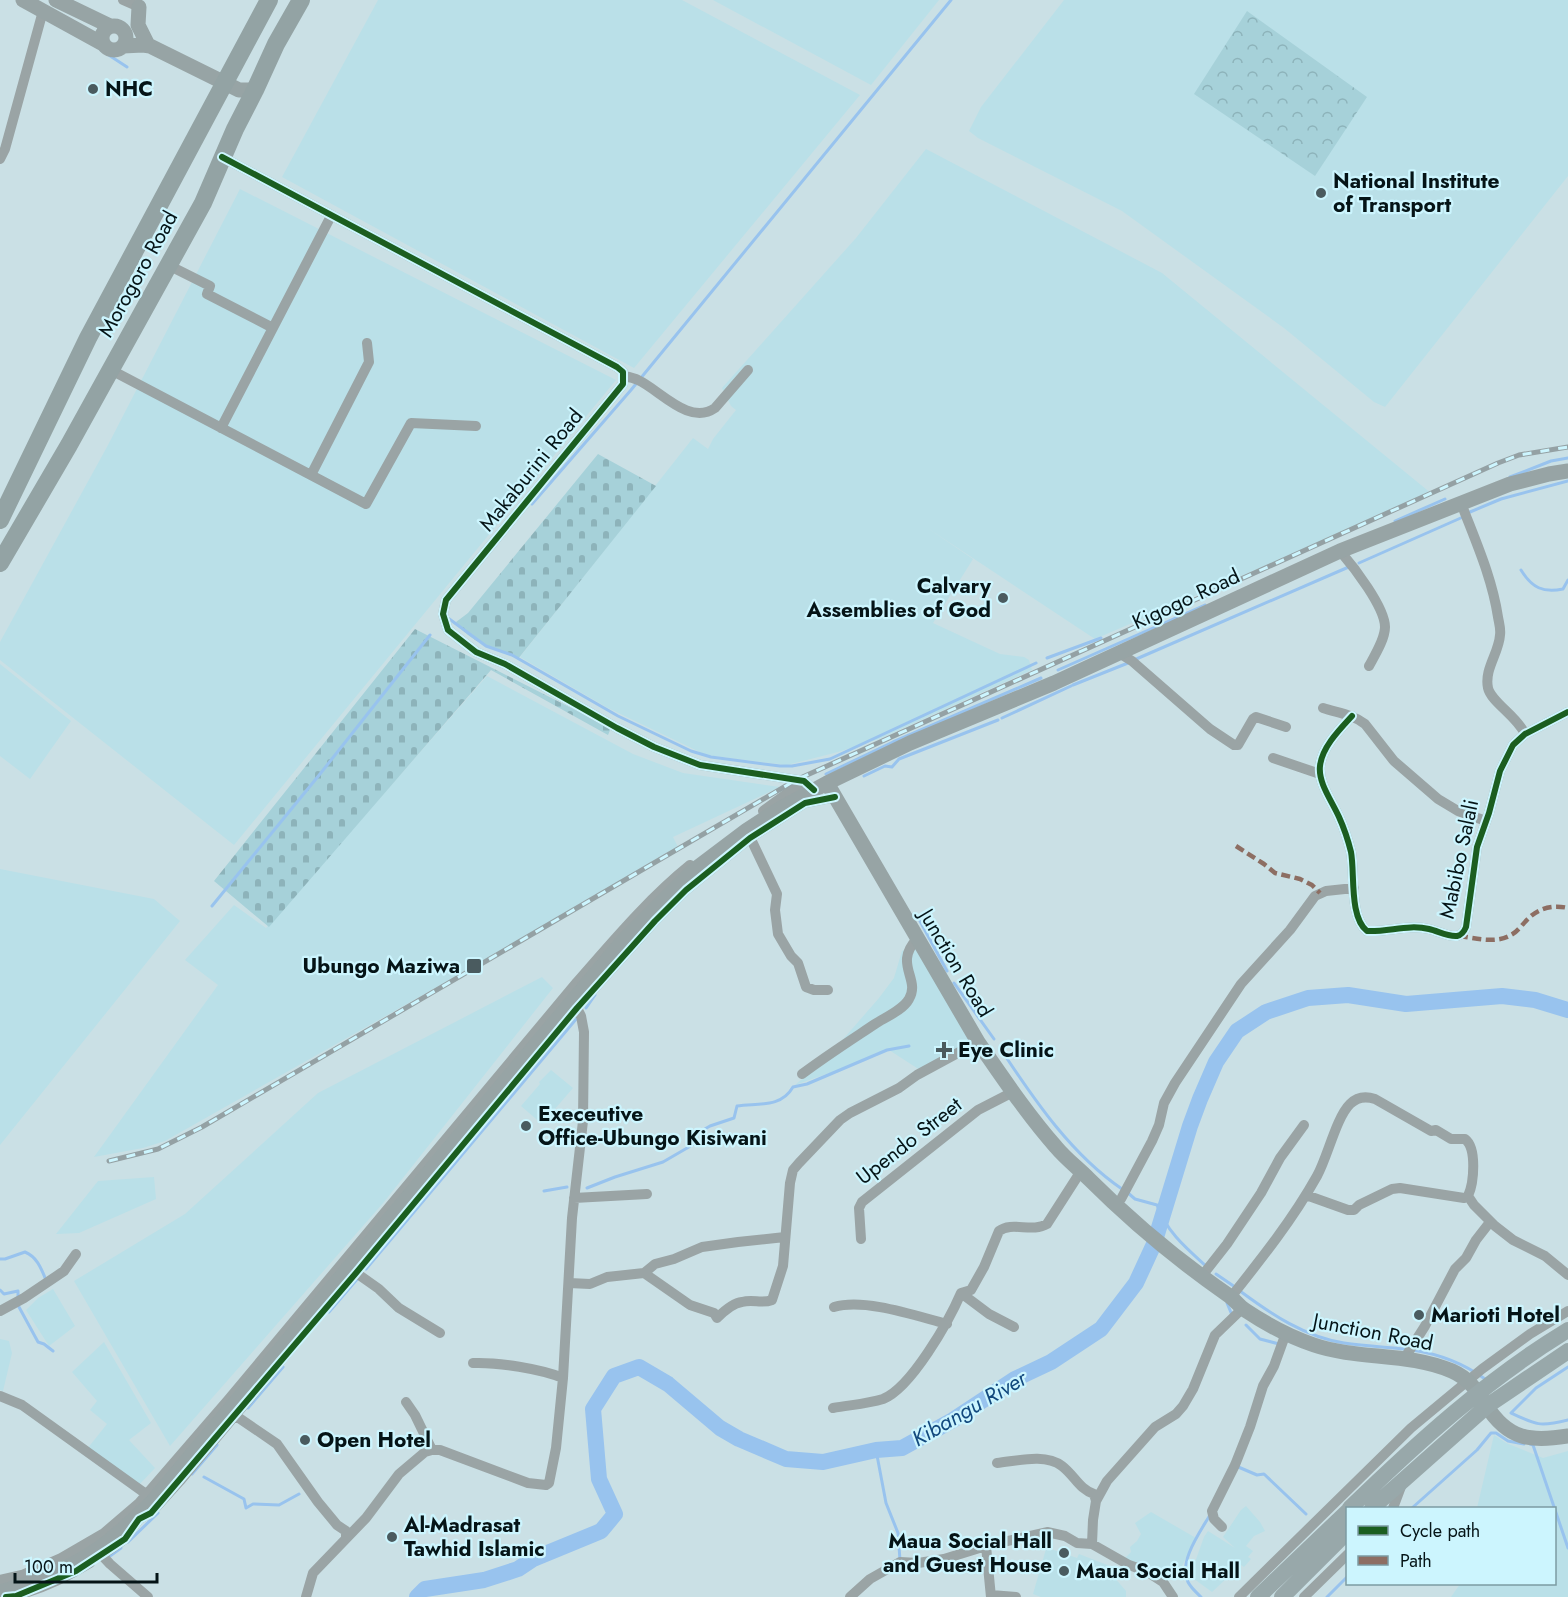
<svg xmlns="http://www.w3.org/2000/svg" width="1568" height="1597" viewBox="0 0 1568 1597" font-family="Jost,sans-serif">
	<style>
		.built { fill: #bae0e8 }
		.forest { fill: url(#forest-crowns) }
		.cemetery { fill: url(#cemetery-stones) }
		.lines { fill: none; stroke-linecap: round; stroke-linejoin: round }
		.stream { stroke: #98c3ee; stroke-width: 3 }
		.river { stroke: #98c3ee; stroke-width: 16 }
		.street { stroke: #9aa4a5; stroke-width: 10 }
		.secondary { stroke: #97a4a5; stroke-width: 15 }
		.primary { stroke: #98a8aa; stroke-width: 16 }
		.highway { stroke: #93a3a4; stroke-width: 18 }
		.rail-casing { stroke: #94a1a4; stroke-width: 5 }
		.rail { stroke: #ccf5fe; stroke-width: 3; stroke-dasharray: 9; stroke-linecap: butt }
		.quiet { stroke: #8d6e63; stroke-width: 4.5; stroke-dasharray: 9 4.5; stroke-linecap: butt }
		.cycleway-casing { stroke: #ccf5fe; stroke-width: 10 }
		.cycleway { stroke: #1b5e20; stroke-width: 6 }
		.poi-dot { fill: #4a5b5f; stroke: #ccf5fe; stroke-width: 2 }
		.labels { text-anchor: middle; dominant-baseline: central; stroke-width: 4.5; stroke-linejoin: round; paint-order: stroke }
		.poi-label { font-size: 21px; font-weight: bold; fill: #051417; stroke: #ccf5fe; text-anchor: start }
		.street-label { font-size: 21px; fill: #051417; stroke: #ccf5fe }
		.water-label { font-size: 22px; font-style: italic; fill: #12497e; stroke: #ccf5fe }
	</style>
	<defs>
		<pattern id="forest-crowns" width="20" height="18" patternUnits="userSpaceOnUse" patternTransform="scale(1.5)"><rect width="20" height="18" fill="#a6d1d9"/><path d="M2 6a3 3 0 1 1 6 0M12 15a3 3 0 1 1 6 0" fill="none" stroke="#8db3ba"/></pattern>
		<pattern id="cemetery-stones" width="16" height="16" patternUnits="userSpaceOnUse" patternTransform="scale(1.5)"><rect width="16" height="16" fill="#a6d1d9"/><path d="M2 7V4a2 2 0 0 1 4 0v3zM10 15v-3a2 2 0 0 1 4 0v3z" fill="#8db3ba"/></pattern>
	</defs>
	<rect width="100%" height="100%" fill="#cae0e5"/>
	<!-- built -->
	<path class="built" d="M378,0H682L860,95L634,368L282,177Z
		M713,0H939L871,85Z
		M1064,0H1568V176L1385,407L1374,402L1284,328L1122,211L978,138L969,131L981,107Z
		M926,149L1162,273L1432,494L1095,639L926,527L973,559L933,623L1000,654L1024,657L1029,660L1032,670L879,739L838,752L787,765L706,755L608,708L520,657L693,438L708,449L713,439L736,410L731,406L722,388L856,238Z
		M240,189L616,380L234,845L0,660V642L108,445Z
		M0,664L71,721L30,779L0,756Z
		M487,676L633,754L683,773L780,787L673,837L678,847L474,966L165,1141L143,1148L94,1157L218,985L185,960L234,905L266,928Z
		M0,869L154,899L180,921L0,1145Z
		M911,947L922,951L971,1041L920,1070L889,1050L876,1053L852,1065L795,1085L825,1060L879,998L894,978L902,951Z
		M542,977L553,988L384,1202L170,1446L74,1281L185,1214L318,1093Z
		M551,1070L573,1088L542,1124L521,1106L540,1084L539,1082Z
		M154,1177L156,1199L79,1233L56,1234L98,1181Z
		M53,1289L75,1326L49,1346L26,1310L38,1298Z
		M0,1339L9,1341L12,1353L3,1391L0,1390Z
		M104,1342L151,1423L129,1440L155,1468L138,1486L87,1449L107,1424L90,1410L97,1401L72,1372Z
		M1494,1435L1506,1443L1543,1458L1568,1451V1597H1451L1460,1584H1554V1508H1477Z
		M1246,1506L1260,1522L1265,1531L1254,1536L1246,1546L1253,1551L1248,1557L1251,1559L1244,1567L1241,1565L1212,1592L1190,1576L1204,1537L1208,1531L1235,1548L1223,1537L1241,1510Z
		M1151,1512L1196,1538L1182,1566L1156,1576L1125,1558L1131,1552L1130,1547L1137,1541L1141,1534L1135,1523Z
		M1046,1549H1051L1077,1558L1079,1554L1110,1566L1113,1569L1114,1577L1126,1591V1597H1041L1033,1594Z"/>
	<!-- forest -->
	<path class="forest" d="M1247,11L1367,97L1315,176L1194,94Z"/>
	<!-- cemetery -->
	<path class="cemetery" d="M598,454L656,486L518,659C495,648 471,644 456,622L468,613Z
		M415,629L611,728L608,735L491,670L269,927L214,881Z"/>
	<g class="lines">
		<!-- stream -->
		<path class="stream" d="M101,50L127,67
			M1510,477L1551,461L1568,458
			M532,504L631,390L951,0
			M1470,512L1501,499L1568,481
			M1395,521L1445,499
			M1359,563L1463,517
			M1521,570C1532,588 1543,593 1563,589L1568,580
			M448,618L486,646L512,655L618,716L691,751L711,757L780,766H792L830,759L1036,663
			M1047,658L1101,638
			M1134,660L1351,566
			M1058,670L1205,605
			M1073,685L1128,663
			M1002,718L1071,686
			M826,774L893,742L1041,678
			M864,776L885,766L892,767L899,759L998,720
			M212,906L320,774L430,635
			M920,921L947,971
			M954,983L994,1039
			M586,1008L595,995
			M1002,1051C1035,1101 1072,1155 1122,1189
			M587,1188L615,1177L663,1162L694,1144L691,1137L710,1126L734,1118L737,1106C758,1103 781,1108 793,1087L807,1084L887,1050L909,1046
			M544,1191L567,1187
			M1128,1193L1135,1199L1157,1205C1166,1231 1186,1248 1206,1266
			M0,1259H5L25,1252C37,1257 41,1268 46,1280
			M366,1269L577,1018
			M1216,1274L1235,1287
			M0,1290L4,1294L18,1291V1297
			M1240,1291C1271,1314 1305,1337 1344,1343C1364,1346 1385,1347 1405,1349
			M1227,1303L1232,1315
			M19,1307L38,1342L44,1344L53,1351
			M329,1312L359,1277
			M1246,1325L1260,1339L1279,1344
			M1412,1350C1439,1354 1463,1363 1485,1379
			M1568,1367L1536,1388L1511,1413C1536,1425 1540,1427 1568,1420
			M248,1408L283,1367
			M1530,1444L1533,1445L1568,1548
			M876,1450L886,1503L898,1533L900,1560
			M1236,1466L1257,1475L1264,1474L1306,1514
			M192,1474L217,1445
			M204,1477L244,1499L246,1508L253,1504L279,1505L299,1494
			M1412,1508L1477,1450L1491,1433H1496L1508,1441L1524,1444
			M128,1542L158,1513
			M110,1556L121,1548
			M1201,1597C1197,1593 1191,1588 1188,1582C1178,1562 1200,1532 1210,1515
			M1327,1597L1348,1576"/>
		<!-- river -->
		<path class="river" d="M417,1597L425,1589L484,1580L518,1569L533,1559L601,1531L615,1514L599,1479L593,1409L614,1376L639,1367L668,1384L720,1428L739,1439L786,1459L823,1462L876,1450L902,1448L953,1420L1015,1379L1051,1362L1101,1329L1136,1283L1154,1244L1190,1126L1200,1099L1216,1062L1237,1031L1266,1012L1308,998L1348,995L1406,1004L1502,996L1535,1000L1568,1010"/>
		<!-- street -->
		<path class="street" d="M123,0L139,7
			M222,157L617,367L623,372V384L446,600L443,614L448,630L476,652L505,664L617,728L654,747L700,765L804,781L814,790
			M0,159L5,149L43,11
			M168,265L210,286L207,294L273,328
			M111,370L366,504L411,423L476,426
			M624,376C629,377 634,378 638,380C660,390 689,426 715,408L748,370
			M221,428L331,216
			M311,475L369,362L367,343
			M1461,503C1475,540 1492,577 1498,617C1499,623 1501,629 1500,635C1499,653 1484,669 1488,688C1491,702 1517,716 1525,734
			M1340,551C1353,566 1385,607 1385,627C1385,639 1375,655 1369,666
			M1119,653L1132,661L1210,729L1234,745H1238L1253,719L1256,717L1286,727
			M1323,708C1338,713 1352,714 1365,724L1394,761L1438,799L1458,811L1486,821
			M1352,716C1340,729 1322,747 1320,766C1318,783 1332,801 1339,817C1344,828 1348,840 1351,852C1355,873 1349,917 1367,931C1389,932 1408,924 1429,929C1438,931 1448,937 1457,936C1462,935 1464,932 1466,927L1477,847L1489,813L1500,771L1513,745L1525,734L1568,712
			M1273,758L1320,774
			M763,811L804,781
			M748,833L777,894L775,910L778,934L791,956L798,963L806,987L814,990H828
			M802,1074C826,1056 851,1040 875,1024C886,1017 903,1010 909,999C921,979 893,964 917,939
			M1468,1196L1474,1205L1495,1226L1513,1240L1545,1256L1568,1275
			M574,1198L647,1194
			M1121,1199L1152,1141L1159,1125L1164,1103L1175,1083L1241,984L1290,930L1315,896L1326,891L1354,888
			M861,1239L859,1208L862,1202L978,1110L1013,1092
			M352,1270L379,1289L399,1308L440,1333
			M1205,1272L1227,1244L1261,1193L1280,1158L1304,1125
			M644,1273L655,1264L674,1259L702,1247L738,1242L785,1237
			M569,1283L590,1284L607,1277L644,1273L690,1305L714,1313L717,1318C723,1312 733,1303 742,1302C753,1299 762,1304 772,1300L783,1266L790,1183L793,1170L799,1163L840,1120L850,1113L899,1088L917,1075L978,1042
			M961,1293L989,1314L1014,1327
			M1231,1297C1262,1258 1293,1219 1317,1176C1328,1156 1336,1118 1350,1104C1357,1097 1366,1096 1375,1099L1431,1131L1436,1130L1451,1139H1465C1477,1148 1474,1183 1468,1196L1464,1198L1400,1188L1392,1189L1359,1205L1354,1210H1348L1306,1195
			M834,1307C865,1298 916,1316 947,1324
			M0,1311L24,1298L64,1271L76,1254
			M1404,1359L1425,1326L1455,1269L1466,1258L1476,1240L1490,1222
			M473,1363C498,1362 541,1369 563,1378
			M0,1396L22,1405L146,1494
			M406,1402L415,1415L432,1450
			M833,1408C849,1405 867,1404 883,1399C911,1388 949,1321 961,1293L971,1290L984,1267L999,1231C1012,1221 1032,1233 1047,1224L1081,1171
			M236,1416L277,1444L318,1502L337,1525L346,1531V1538
			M997,1463C1017,1461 1045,1453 1062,1466C1075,1476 1079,1489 1094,1494L1096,1501
			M1393,1508L1402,1484
			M1222,1527L1214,1519L1212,1511L1235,1465L1250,1427L1263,1386L1274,1366L1286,1333
			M1092,1544L1093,1520L1096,1501L1107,1481L1155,1427L1176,1414L1183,1406L1193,1389L1215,1335L1243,1308
			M986,1546L991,1597
			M97,1550L110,1564L148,1597
			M103,1554L125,1539L139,1519L151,1513L180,1481L577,1008L655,921L686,890L750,838L805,803L835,797
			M0,1580L22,1575L61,1558L104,1533L139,1503L228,1400L577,982C613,941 648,899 690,865
			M991,1595L1016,1597
			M6,1597C35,1593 65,1578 90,1563
			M306,1597L313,1573L366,1518L399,1474L425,1452L432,1450H440L528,1483L546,1485L549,1483L556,1448L563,1378L572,1218L583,1121L584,1032L581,1016L577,1008L574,1006
			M850,1597L870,1579L900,1562L918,1563L944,1559L986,1546L1047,1532L1065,1536L1077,1543L1092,1544L1129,1565L1146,1571L1163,1582L1173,1597
			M1239,1597L1411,1428L1482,1369L1530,1334L1568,1311
			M1304,1597L1348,1554"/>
		<!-- secondary -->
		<path class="secondary" d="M23,0L103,44
			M56,0L110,26
			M139,7L138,25L148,45
			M102 38a12 12 0 1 1 24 0a12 12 0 1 1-24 0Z
			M123,46L143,45L150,46L239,90H255
			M827,783L978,1042C1003,1078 1027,1114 1056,1147C1066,1159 1078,1168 1089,1179C1131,1221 1179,1261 1228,1295C1234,1299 1239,1306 1245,1310C1266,1324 1290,1337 1314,1345C1358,1360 1408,1352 1452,1371C1468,1378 1477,1390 1486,1405C1508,1440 1531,1442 1568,1436
			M0,1592C34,1583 69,1569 98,1549C117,1536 134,1519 151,1503L622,942L694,870L747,830L781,808L827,783L910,743L1054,683L1340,551L1510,484L1549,474L1568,471"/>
		<!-- primary -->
		<path class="primary" d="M1350,1508C1417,1443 1487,1379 1568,1330
			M1372,1508L1487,1406L1568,1351
			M1258,1597L1348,1511
			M1282,1597L1348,1531"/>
		<!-- highway -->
		<path class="highway" d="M0,520L88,338L269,0
			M0,563L69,445L203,203L235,129L255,90L276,44L301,0"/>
		<!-- rail casing -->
		<g class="rail-casing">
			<path id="rail" d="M109,1161L158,1149L202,1127L796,780L1498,463L1519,455L1568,447"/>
		</g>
		<!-- rail -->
		<use href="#rail" class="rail"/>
		<!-- quiet -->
		<path class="quiet" d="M1236,846L1264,864L1275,873L1300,879L1312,885L1320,893
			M1459,936C1475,938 1496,944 1511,935C1517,932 1521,926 1525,922C1536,909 1551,904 1568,908"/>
		<!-- cycleway casing -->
		<g class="cycleway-casing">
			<path id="cycleway" d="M222,157L617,367L623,372V384L446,600L443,614L448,630L476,652L505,664L617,728L654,747L700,765L804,781L814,790
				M1352,716C1340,729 1322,747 1320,766C1318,783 1332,801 1339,817C1344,828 1348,840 1351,852C1355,873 1349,917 1367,931C1389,932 1408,924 1429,929C1438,931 1448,937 1457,936C1462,935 1464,932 1466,927L1477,847L1489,813L1500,771L1513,745L1525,734L1568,712
				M6,1597L16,1596L76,1571L125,1539L139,1519L151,1513L356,1273L577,1008L655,921L686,890L750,838L805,803L835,797"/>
		</g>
		<!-- cycleway -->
		<use href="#cycleway" class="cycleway"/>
	</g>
	<!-- markers -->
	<g class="poi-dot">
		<circle cx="93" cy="89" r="6"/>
		<circle cx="1321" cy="193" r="6"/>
		<circle cx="1003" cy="598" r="6"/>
		<rect x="466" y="958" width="16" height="16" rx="3"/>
		<path d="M941 1041h6v6h6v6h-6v6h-6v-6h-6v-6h6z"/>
		<circle cx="526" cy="1126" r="6"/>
		<circle cx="1419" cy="1315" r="6"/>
		<circle cx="305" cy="1440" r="6"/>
		<circle cx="392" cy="1537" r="6"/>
		<circle cx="1064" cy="1553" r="6"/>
		<circle cx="1064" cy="1571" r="6"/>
	</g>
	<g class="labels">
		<!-- poi labels -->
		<g class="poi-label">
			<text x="105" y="89">NHC</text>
			<text x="1333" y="181">National Institute<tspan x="1333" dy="24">of Transport</tspan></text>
			<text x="991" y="586" text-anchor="end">Calvary<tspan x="991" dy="24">Assemblies of God</tspan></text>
			<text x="460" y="966" text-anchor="end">Ubungo Maziwa</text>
			<text x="958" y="1050">Eye Clinic</text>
			<text x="538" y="1114">Execeutive<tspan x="538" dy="24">Office-Ubungo Kisiwani</tspan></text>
			<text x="1431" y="1315">Marioti Hotel</text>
			<text x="317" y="1440">Open Hotel</text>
			<text x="404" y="1525">Al-Madrasat<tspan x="404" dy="24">Tawhid Islamic</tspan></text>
			<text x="1052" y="1541" text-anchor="end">Maua Social Hall<tspan x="1052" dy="24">and Guest House</tspan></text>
			<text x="1076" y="1571">Maua Social Hall</text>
		</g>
		<!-- street labels -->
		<g class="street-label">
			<text transform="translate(138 274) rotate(-61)">Morogoro Road</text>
			<text transform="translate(531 470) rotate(-51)">Makaburini Road</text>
			<text transform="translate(1186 599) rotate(-25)">Kigogo Road</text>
			<text transform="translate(1459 859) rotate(-78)">Mabibo Salali</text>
			<text transform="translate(956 963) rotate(59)">Junction Road</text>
			<text transform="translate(909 1141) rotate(-38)">Upendo Street</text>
			<text transform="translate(1373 1332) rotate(11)">Junction Road</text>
		</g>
		<!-- water labels -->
		<g class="water-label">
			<text transform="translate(969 1408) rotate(-30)">Kibangu River</text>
		</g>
	</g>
	<!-- legend -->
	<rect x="1346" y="1507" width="210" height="78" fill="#ccf5fe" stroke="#7c9ba2" stroke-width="1.5"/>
	<rect x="1358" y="1526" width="30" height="9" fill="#1b5e20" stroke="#7c9ba2" stroke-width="1.5"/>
	<text x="1400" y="1537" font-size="18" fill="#051417">Cycle path</text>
	<rect x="1358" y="1556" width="30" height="9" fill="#8d6e63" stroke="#7c9ba2" stroke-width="1.5"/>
	<text x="1400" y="1567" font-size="18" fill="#051417">Path</text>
	<!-- scale -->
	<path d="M15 1573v9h142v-9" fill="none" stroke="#051417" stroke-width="3"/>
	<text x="24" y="1573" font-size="18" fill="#051417" stroke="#ccf5fe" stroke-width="4.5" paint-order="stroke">100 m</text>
</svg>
